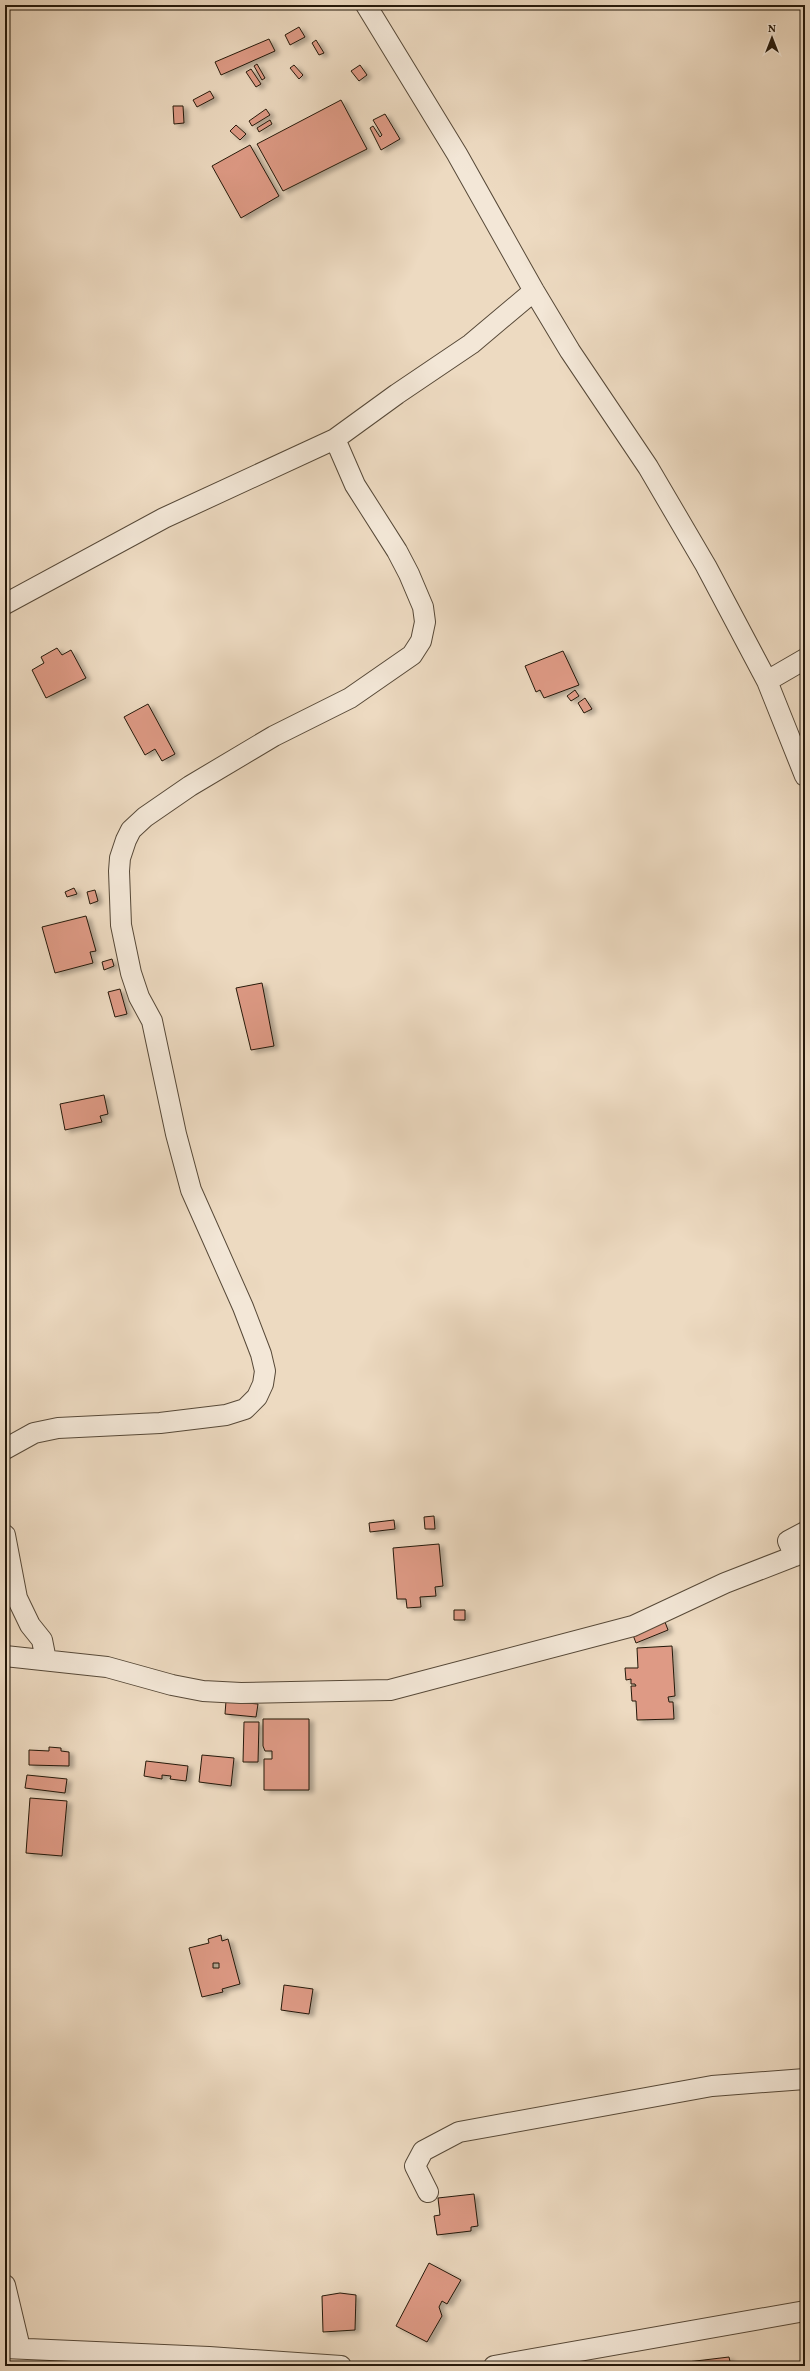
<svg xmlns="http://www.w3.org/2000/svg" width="810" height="2371" viewBox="0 0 810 2371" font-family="Vollkorn,serif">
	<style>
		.building { fill: #de9a85; stroke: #25190b; fill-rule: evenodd; filter: url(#shadow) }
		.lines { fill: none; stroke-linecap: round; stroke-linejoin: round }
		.minor-casing { stroke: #574938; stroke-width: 22 }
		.minor { stroke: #f3e7d7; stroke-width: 20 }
	</style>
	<defs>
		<filter id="shadow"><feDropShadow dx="4.5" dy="2.5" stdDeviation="2" flood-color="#0004"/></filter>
	</defs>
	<rect width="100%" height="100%" fill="#eddac1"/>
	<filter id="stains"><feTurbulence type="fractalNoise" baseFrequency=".005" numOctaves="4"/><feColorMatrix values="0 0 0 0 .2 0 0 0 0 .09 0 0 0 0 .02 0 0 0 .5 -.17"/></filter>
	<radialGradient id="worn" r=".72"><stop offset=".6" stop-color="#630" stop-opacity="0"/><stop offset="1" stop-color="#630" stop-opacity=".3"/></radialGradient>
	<!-- building -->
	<path class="building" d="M299,27L305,37L290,45L285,35Z
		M269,39L275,51L221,75L215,62Z
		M316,40L324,53L319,55L312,43Z
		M257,64L265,78L262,80L254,66Z
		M294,65L303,75L299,79L290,68Z
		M360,65L367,75L359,81L351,71Z
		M251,69L261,84L256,87L246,72Z
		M210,91L214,98L197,107L193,100Z
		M341,100L367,149L283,191L257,144Z
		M173,106H183L184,123L174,124Z
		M266,109L270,115L252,126L249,121Z
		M385,114L400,139L381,150L370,128L373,126L380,137L382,135L373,120Z
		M270,120L272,124L259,132L257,128Z
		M236,125L246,134L240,140L230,131Z
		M250,145L279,196L241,218L212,166Z
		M57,648L62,655L71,650L86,678L46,698L32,670L44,663L41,657Z
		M563,651L579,685L544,698L540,690L536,692L525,666Z
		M575,690L579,696L571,701L567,696Z
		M585,698L592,709L584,713L578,703Z
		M148,704L175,754L162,761L155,749L145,755L124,717Z
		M74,888L77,894L67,897L65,892Z
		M95,890L98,901L90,904L87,892Z
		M86,916L96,951L90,952L93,963L55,973L42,927Z
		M112,959L114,966L104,970L102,962Z
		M262,983L274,1046L251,1050L236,988Z
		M120,989L127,1014L115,1017L108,992Z
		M104,1095L108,1114L100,1116L102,1122L65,1130L60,1104Z
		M434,1516L435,1529H425L424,1517Z
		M394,1520L395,1529L370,1532L369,1523Z
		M439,1544L443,1586L435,1587L436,1596L420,1597L421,1607L407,1608L406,1599H397L393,1548Z
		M454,1610H465V1620H454Z
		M665,1622L668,1630L636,1643L633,1635Z
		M672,1646L675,1696L668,1697L669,1702H673L674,1719L637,1720L636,1701H632L631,1686H636L635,1684H631V1679L626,1680L625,1668H638L637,1648Z
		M226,1701L258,1704L256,1717L225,1714Z
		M263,1719H309V1790H264V1759H272V1751H265L263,1746Z
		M244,1722H259L258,1762H243Z
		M49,1747L61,1748V1751L69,1752V1766L29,1765V1750L49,1751Z
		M202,1755L234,1758L231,1786L199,1782Z
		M146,1761L188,1766L186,1781L170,1779L171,1776L162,1775V1779L144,1776Z
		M27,1775L67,1779L65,1793L25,1788Z
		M30,1798L67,1801L62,1856L26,1853Z
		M221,1935L222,1941L228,1939L240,1984L222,1989L223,1992L202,1997L189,1948L209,1943L208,1939ZM213,1963H219V1968H213Z
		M284,1985L313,1989L309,2014L281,2010Z
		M474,2194L478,2226L471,2227V2231L437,2235L434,2216L440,2215L438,2198Z
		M429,2263L461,2280L447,2304L442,2301L439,2307L442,2316L427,2342L396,2326Z
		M340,2293L356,2295L355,2330L323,2332L322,2296Z
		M729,2357L731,2366H679V2363Z"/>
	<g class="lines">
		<!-- minor casing -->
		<g class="minor-casing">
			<path id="minor" d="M366,5L457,154L534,291L570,351L648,467L706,566L767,681L805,776
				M5,604L164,518L335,439L397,394L471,344L534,291
				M767,681L805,659
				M5,1449L34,1433L58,1428L160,1423L226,1415L245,1409L257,1397L263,1384L265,1371L261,1354L243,1307L191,1190L176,1134L152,1021L139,997L131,973L121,925L119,871L120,858L126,840L131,830L145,817L190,786L274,736L350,698L412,655L421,641L425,622L423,607L409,574L397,551L355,485L335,439
				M5,1535L17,1598L30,1625L42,1640L46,1660
				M795,1556L788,1541L805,1532
				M5,1656L107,1667L172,1685L203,1691L241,1693L390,1690L633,1626L725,1583L805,1552
				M428,2192L415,2166L423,2151L459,2132L712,2086L805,2079
				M5,2285L20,2348
				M5,2348L209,2357L341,2366
				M494,2366L805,2311"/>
		</g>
		<!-- minor -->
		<use href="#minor" class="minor"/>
	</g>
	<!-- margin -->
	<rect width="810" height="2371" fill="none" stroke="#eddac1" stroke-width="20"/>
	<rect x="6" y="6" width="798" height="2359" fill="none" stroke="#25190b" stroke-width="2"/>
	<rect x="10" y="10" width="790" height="2351" fill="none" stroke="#25190b"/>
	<!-- north arrow -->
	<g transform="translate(772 38)" stroke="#f3e7d7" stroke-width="3" paint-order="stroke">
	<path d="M0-3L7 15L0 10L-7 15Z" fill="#25190b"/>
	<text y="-6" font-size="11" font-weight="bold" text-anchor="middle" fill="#25190b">N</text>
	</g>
	<rect width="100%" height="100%" filter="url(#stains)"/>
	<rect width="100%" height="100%" fill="url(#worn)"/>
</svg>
